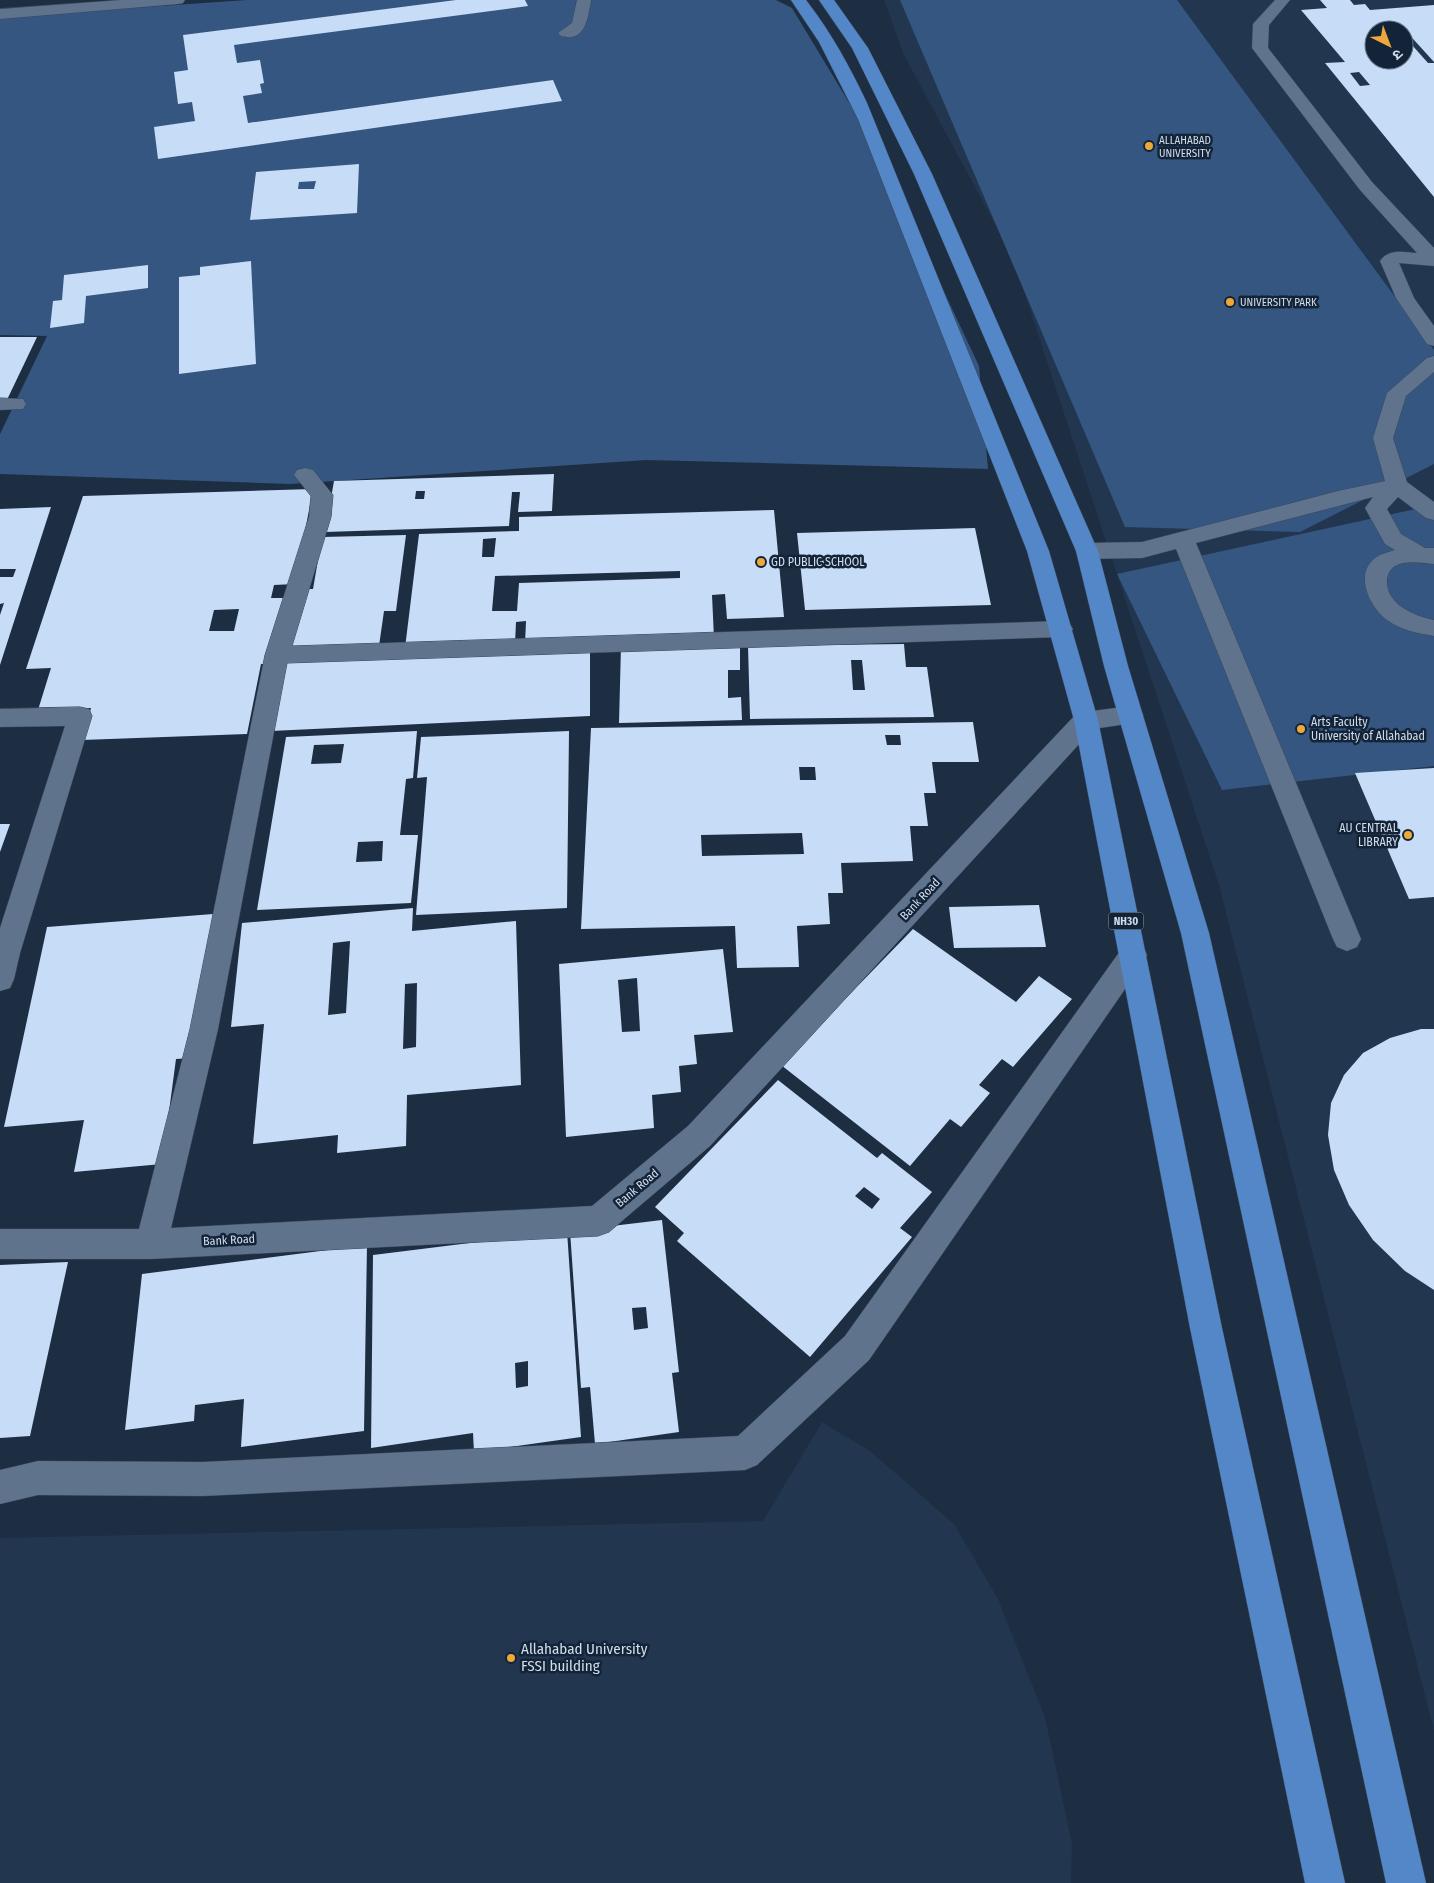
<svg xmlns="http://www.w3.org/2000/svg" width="1434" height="1883" viewBox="0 0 1434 1883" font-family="'Fira Sans Condensed','Noto Sans Devanagari',sans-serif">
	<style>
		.built { fill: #223650; fill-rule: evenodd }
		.green { fill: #345680 }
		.building { fill: #c6dcf7; fill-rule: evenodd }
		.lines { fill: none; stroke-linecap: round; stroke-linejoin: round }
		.minor-casing { stroke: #3b495b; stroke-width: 1 }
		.highway-casing { stroke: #3b495b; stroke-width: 1 }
		.minor { fill: #60738c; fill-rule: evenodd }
		.highway { fill: #5487c7; fill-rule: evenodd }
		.poi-dot { fill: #eda83b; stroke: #132338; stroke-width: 2 }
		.labels { text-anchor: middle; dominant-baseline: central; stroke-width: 5; stroke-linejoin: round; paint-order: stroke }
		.far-poi-label { font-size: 11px; fill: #d2ddeb; stroke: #132338; text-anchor: start }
		.shield { fill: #132338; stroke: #99a5b5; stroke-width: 1 }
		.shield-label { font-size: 11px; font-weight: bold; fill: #d2ddeb }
		.poi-label { font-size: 12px; fill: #d2ddeb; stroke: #132338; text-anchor: start }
		.street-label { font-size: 12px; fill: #d2ddeb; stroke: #132338 }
		.near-poi-label { font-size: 15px; fill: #d2ddeb; stroke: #132338; text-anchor: start }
	</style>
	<rect width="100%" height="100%" fill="#1d2d42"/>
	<!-- built -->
	<path class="built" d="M884,0H1434V1731L1219,885L1013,258L904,55ZM1374,30H1404V60H1374Z
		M822,1422L870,1451L954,1524L998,1599L1045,1717L1072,1843L1071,1883H0V1538L763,1521Z"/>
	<!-- green -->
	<path class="green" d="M247,0H776L792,8L877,149L979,366L988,469L646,460L290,484L0,474V434L47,336L0,335V17Z
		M900,0H1177L1434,350V464L1300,532L1125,527Z
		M1434,505V766L1222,790L1117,574Z"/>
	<!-- building -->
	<path class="building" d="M456,0H525L528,6L234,45L237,63L260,60L264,83L260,84L262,93L243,96L248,123L553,80L562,101L158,159L154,127L195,121L192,102L178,104L174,72L188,70L183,35Z
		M1320,0H1350L1354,5L1365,4L1370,10L1434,5V62L1405,30H1374V60H1404V36L1428,63H1434V197L1325,63L1345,62L1301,10L1327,8ZM1359,72L1370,85L1360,86L1350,73Z
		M359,164L357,213L250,220L256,172ZM316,181L314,189H298L299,182Z
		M251,261L256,364L179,374V277L200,275V267Z
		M148,265V288L86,296L84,323L50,328L53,301L62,300L64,275Z
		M0,337H37L5,404H0Z
		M554,474L552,511L518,512L520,492H512L509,526L325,532L334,481ZM416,491H425L424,499H415Z
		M313,489L295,584L274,585L271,598H286L273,664H261L247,734L82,740L91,708L38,710L51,668L26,669L83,496ZM239,609L234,631H209L214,610Z
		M51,507L0,665V615L4,603L0,604V577H13L16,569H0V509Z
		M774,510L784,617L727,619L725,594L712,595L714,638L525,644L526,621L516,622L515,644L405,648L419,534L519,531V517ZM496,538L494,557H482L483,539ZM680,571V578L519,583L517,611H492L495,576Z
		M975,528L991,605L805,610L797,533Z
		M406,535L396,611H384L379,646L289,649L300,589H313L322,537Z
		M904,644L906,667H927L934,717L750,719L748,646ZM851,660H862L865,690H853Z
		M740,645V670H728V698L741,697L742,720L619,723L621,646Z
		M590,649V716L271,731L283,662Z
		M973,722L979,762H932L936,793H924L928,826H910L913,861L841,863L843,893H828L830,924L797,926L799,967L737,968L735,926L581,929L591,728ZM885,735H900L901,745H887ZM799,767H815L816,780H800ZM802,833L804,854L702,856L701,835Z
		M417,731L413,778L406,779L400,835H418L411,903L257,910L286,737ZM344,744L341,763L311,764L314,745ZM383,841L382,861L356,862L358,842Z
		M569,731L567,908L416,915L427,777L417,778L421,737Z
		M1434,768V897L1409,899L1355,773Z
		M0,824H10L0,852Z
		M1039,905L1046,947L954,948L949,907Z
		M413,908L412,931L516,921L521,1085L407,1095L406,1146L337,1153L338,1135L253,1144L264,1024L231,1027L242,923ZM350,941L346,1013L328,1015L333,943ZM417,983L416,1047L403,1049L405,984Z
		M213,914L192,1058L176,1059L162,1164L74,1172L84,1120L4,1127L47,927Z
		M913,929L1016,1002L1039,976L1072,999L1013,1067L1002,1059L979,1085L990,1093L961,1127L950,1119L910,1166L781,1065Z
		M723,949L733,1032L694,1035L697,1064L679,1066L681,1092L652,1095L654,1128L566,1137L559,964ZM637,978L640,1031L622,1032L618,980Z
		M1421,1029H1434V1290L1405,1271L1373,1240L1349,1205L1334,1170L1328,1135L1331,1103L1344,1075L1363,1053L1390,1038Z
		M778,1080L877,1158L882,1153L932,1192L900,1228L912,1237L810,1357L677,1241L684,1233L655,1207ZM864,1187L880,1199L872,1209L855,1196Z
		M662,1220L679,1372L672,1373L679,1432L595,1444L590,1387L581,1388L570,1231ZM646,1307L648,1328L634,1330L632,1308Z
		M567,1231L581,1437L474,1452L473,1433L371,1448L373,1255ZM528,1361V1386L516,1388L515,1363Z
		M367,1245L364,1431L241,1447L244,1399L195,1405L194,1421L125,1430L142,1274Z
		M68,1262L30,1436L0,1438V1265Z"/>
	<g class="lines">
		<!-- minor casing -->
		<g class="minor-casing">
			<path id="minor" d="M121,0H185L183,3L178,4L0,19V9Z
				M577,0H591C588,17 586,43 561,36L558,33L572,23Z
				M1275,0H1290L1269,25L1268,48L1372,182L1434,248V266L1399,263L1414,298L1434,326V346L1427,344L1396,298L1380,261C1389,248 1403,252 1417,253L1360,190L1252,48L1253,24Z
				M1434,356V372L1406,396L1393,438L1407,482L1434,502V520L1426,518L1398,497L1387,509L1401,534L1425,548H1434V564C1422,563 1405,560 1395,566C1390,569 1388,574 1387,579C1385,604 1414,616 1434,620V636C1417,633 1401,630 1387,620C1368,606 1352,569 1380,555C1384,553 1390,552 1395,550L1385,544L1365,508L1373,497L1196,543L1361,939L1357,947L1347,951L1337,947L1333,939L1176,549L1142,558L1087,559L1079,556L1076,551L1079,546L1087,543L1142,542L1338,491L1385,481L1373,438L1387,393L1427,358Z
				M0,398L23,399L26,404L23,409L0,410Z
				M305,468L313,470L333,495L331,517L292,646L1061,621L1069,623L1073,629L1069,635L1061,637L287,663L218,1029L171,1228L592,1206L688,1126L1077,713L1131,706L1140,708L1143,715L1140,722L1093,729L710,1146L609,1232L598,1236L151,1259H0V1229H139L190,1029L265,655L309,517L311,496L294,475L297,470Z
				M80,707L89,709L92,716L20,953L14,979L10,988L0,991V928L65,726L0,727V709Z
				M1133,943L1143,947L1147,955L1143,963L869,1360L757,1465L745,1470L203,1496L38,1495L0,1504V1470L38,1461L203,1462L738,1436L845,1336L1123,947Z"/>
		</g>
		<!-- highway casing -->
		<g class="highway-casing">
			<path id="highway" d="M791,0H806C831,32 850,67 867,103L1049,551L1098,720L1222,1328L1345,1883H1305L1190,1328L1074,720L1027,551L858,119L819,42Z
				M819,0H834L868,48L932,174L1098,551L1128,666L1209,933L1426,1883H1386L1181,933L1104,666L1076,551L914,174L852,48Z"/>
		</g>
		<!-- minor -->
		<use href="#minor" class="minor"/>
		<!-- highway -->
		<use href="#highway" class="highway"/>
	</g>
	<!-- markers -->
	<g class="poi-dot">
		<circle cx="1149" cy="146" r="5"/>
		<circle cx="1230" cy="302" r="5"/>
		<circle cx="761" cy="562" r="5"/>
		<circle cx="1301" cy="729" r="5"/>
		<circle cx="1408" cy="835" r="5"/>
		<circle cx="511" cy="1658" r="5"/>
	</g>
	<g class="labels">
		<!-- far-poi labels -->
		<g class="far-poi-label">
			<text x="1159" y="140">ALLAHABAD<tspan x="1159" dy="13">UNIVERSITY</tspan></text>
			<text x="1240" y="302">UNIVERSITY PARK</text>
		</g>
		<!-- shield labels -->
		<rect class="shield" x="1108.5" y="912.5" width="35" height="17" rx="4"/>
		<g class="shield-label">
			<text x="1126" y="921">NH30</text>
		</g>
		<!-- poi labels -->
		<g class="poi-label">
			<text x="771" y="562">GD PUBLIC SCHOOL</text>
			<text x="1311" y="722">Arts Faculty<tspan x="1311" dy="14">University of Allahabad</tspan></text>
			<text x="1398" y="828" text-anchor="end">AU CENTRAL<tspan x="1398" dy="14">LIBRARY</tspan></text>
		</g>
		<!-- street labels -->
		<g class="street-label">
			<text transform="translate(920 899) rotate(-47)">Bank Road</text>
			<text transform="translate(637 1188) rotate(-40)">Bank Road</text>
			<text transform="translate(229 1240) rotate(-3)">Bank Road</text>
		</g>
		<!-- near-poi labels -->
		<g class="near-poi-label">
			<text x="521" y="1649">Allahabad University<tspan x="521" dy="17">FSSI building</tspan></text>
		</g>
	</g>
	<!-- north arrow -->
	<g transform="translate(1389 45) rotate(138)"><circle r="24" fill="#132338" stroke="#5f6d80"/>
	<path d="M0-4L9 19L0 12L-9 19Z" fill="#eda83b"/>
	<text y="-8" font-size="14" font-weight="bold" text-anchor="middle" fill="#d2ddeb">उ</text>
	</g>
</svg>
